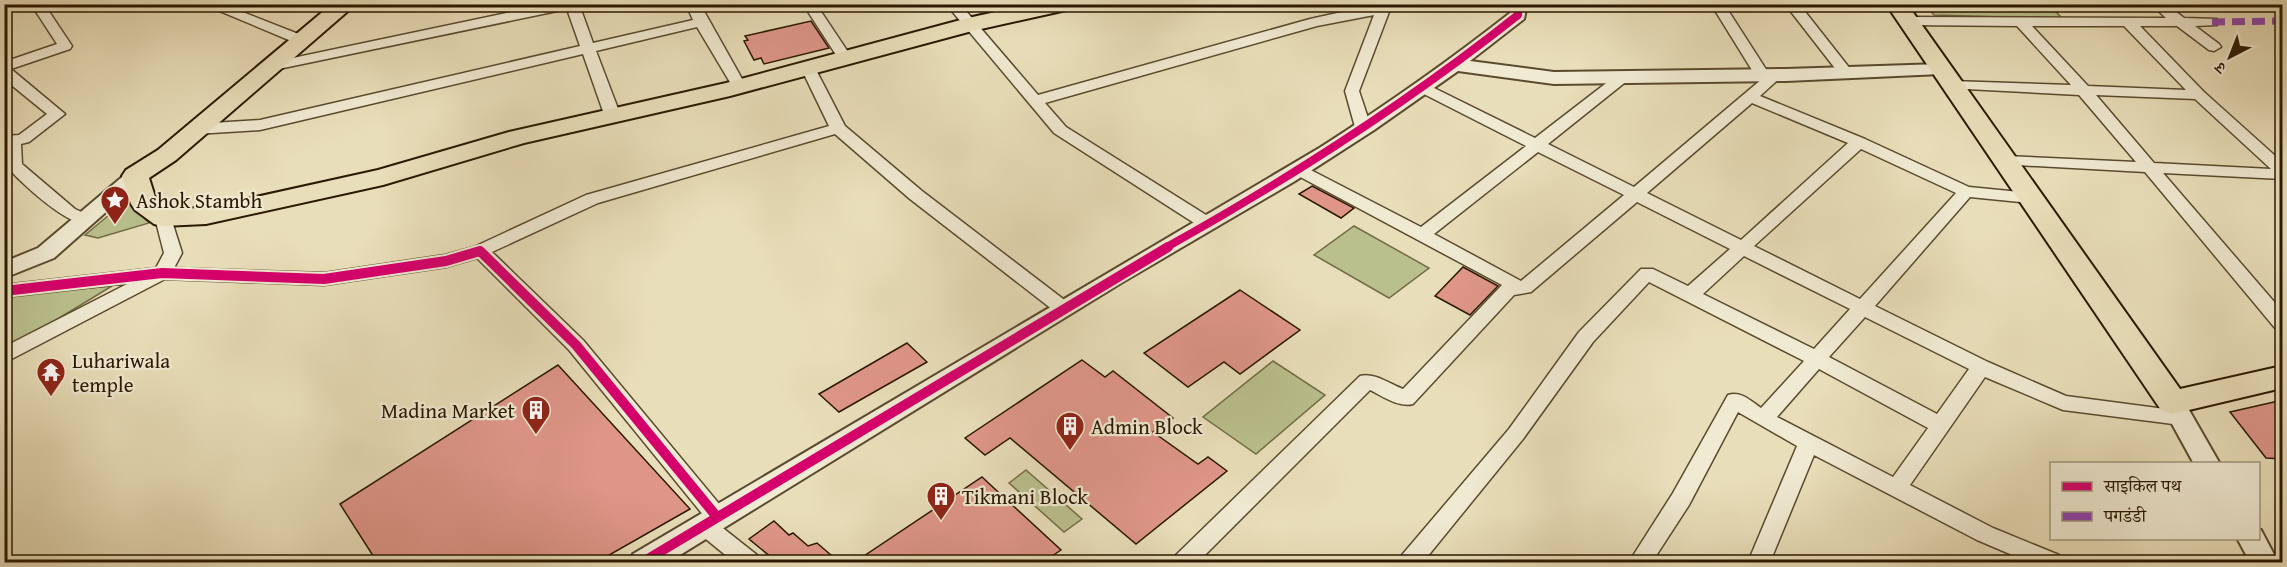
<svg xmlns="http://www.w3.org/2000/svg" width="2287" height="567" viewBox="0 0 2287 567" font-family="'Gentium Book Plus','Noto Serif Devanagari',serif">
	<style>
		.green { fill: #b9c08d; stroke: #726c46; stroke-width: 1.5 }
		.building { fill: #df9689; stroke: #2a1800; stroke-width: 1.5 }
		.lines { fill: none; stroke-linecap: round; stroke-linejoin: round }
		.minor-casing { stroke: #5a4a2e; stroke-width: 3 }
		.tertiary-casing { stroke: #5a4a2e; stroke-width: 4 }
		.primary-casing { stroke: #2a1800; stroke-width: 4 }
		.minor { fill: #f0ead2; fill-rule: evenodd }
		.tertiary { fill: #f0ead2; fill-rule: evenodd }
		.primary { fill: #e8deb9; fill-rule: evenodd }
		.quiet { stroke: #8e44ad; stroke-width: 7; stroke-dasharray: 13 7; stroke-linecap: butt }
		.cycleway-far1-casing { stroke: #f0ead2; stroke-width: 10 }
		.cycleway-casing { stroke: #f0ead2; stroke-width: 14 }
		.cycleway-far1 { stroke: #d6006c; stroke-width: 8 }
		.cycleway { stroke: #d6006c; stroke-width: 10 }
		.labels { text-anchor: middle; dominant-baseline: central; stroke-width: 4.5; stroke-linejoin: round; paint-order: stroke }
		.poi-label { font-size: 21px; fill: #2a1800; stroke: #f0ead2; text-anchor: start }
	</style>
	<rect width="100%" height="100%" fill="#e8deb9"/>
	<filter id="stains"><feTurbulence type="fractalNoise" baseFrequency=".00333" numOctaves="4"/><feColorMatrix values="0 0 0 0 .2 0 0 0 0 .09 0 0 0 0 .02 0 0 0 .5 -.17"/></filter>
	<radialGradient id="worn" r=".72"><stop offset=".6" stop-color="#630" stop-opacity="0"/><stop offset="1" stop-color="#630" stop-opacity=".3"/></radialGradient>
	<!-- green -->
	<path class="green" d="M1925,5H2049L2063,19L1934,15Z
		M127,200L149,223L98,238L85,235Z
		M1354,226L1429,268L1389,298L1314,255Z
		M112,286L5,351V295Z
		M1273,361L1325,395L1256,454L1203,417Z
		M1026,470L1082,519L1064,532L1009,483Z"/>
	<!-- building -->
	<path class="building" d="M811,21L829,48L764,64L761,58L754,60L744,41L748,40L745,36Z
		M1312,186L1354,208L1341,218L1299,194Z
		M1463,267L1498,286L1470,315L1435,296Z
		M1240,290L1300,330L1240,374L1224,362L1188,387L1144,353Z
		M907,343L927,362L839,412L819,394Z
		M1082,360L1105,377L1113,371L1173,418L1153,432L1198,464L1208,457L1227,471L1136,544L1010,438L985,455L965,438Z
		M558,365L690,509L597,562H377L340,504Z
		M2283,400V459L2266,458L2230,412Z
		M982,477L1061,550L1043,562H855Z
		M774,521L789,535L793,533L808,546L817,543L839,562H770L769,559L772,558L749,539Z"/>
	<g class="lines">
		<!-- minor casing -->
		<g class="minor-casing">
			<path id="minor" d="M31,4H44L72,46L70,49L11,69L65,114L29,142L21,144L22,164L75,209L90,216L92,220L90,224C71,229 18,181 6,165L4,136L19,135L47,114L4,79V62L57,44Z
				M203,4H222L306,37L308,40L306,43H296Z
				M549,4H579L593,43L693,20L686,4H700L746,86L744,89H734L697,27L596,51L620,114L612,119L604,114L583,54L260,130L196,134L188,129L196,124L260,120L580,46L567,9L269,71L262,67L269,63Z
				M803,4H816L852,58L850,61H840Z
				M946,4H960L1038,95L1310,19L1378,4H1392L1359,91L1371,127L1368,130L1363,132L1355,127L1345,91L1374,15L1317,26L1045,103L1066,127L1214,220L1217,224L1214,228H1202L1054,133Z
				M1711,4H1724L1769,74L1776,71L1783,75L1760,96L1865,139L1969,187L2030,193L2036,194L2038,198L2036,202L2030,203L1970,197L1875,306L1988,362L2066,396L2188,412L2191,417L2188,422L2181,425L2063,410L1985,377L1910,485L1993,528L2059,555L2062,562H2029L1977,540L1814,455L1770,562H1748L1797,446L1738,412L1689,505L1652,562H1629L1673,493L1728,395C1741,391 1751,401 1761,408L1804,361L1649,282L1593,342L1523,439L1423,562H1399L1402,555L1509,429L1579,332L1641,269H1653L1688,286L1730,249L1637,202L1531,292L1514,295L1413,404C1399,408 1382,396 1370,390L1198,562H1173L1176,555L1360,376C1374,372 1390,384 1403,389L1502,285L1291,172L1289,169L1291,166H1303L1421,227L1526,146L1416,90L1414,87L1416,84H1426L1535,138L1618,74H1628L1630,77L1628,80L1548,144L1634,187L1762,79L1755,75ZM1752,103L1848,143L1741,240L1647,193ZM1861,149L1956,193L1860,299L1754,246ZM1538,152L1624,195L1521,281L1434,234ZM1744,256L1850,309L1814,349L1703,294ZM1865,317L1969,369L1937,414L1829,357ZM1819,369L1928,428L1893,477L1777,417Z
				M1785,4H1799L1851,70L1853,73L1851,76H1841Z
				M2151,4H2166L2184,18L2217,19L2219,22L2217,25L2195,26L2219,44L2221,47L2214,51L2209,50L2177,26H2140L2204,92L2282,162V179L2163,173L2282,311V329L2275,328L2145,172L1999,164L1997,161L1999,158L2005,156L2136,162L2079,95L1947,88L1945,85L1952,81L2071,85L2017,26L1907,25L1900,21L1907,17L2166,18ZM2032,26H2124L2186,90L2088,86ZM2096,95L2195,99L2271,169L2154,163Z
				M808,64L815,68L845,126L922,191L1071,305L1073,309L1071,313L1064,315L1057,313L910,199L835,134L598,203L492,252L583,340L725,511L728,517L725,523L719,525L757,555L760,562H734L696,531L693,525L696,519L704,516L569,350L477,258L446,267L324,285L165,279L4,363V347L129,283L4,297V285L156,268L164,253L155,218L157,214H169L171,218L182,253L174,268L324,273L445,255L474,247L586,195L829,126L801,68Z"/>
		</g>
		<!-- tertiary casing -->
		<g class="tertiary-casing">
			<path id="tertiary" d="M1510,4H1527L1524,19L1470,61L1554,72L1786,69L1941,64L1947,65L1950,69L1947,73L1941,74L1786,81L1554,84L1458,71L1374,130L1295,181L1121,283L680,555L668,562H629L633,554L1321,147C1386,105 1449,61 1510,13Z
				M135,170L142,172L145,176L142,180L54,258L4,278V262L38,248L128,172Z
				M2172,393L2181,396L2220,464H2194L2160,402L2163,396Z
				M2258,529L2261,530L2278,562H2250L2237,538H2258Z"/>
		</g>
		<!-- primary casing -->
		<g class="primary-casing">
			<path id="primary" d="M332,4H356L176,160L149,178L156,200L169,209L206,208L378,170L509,132L726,83L968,18L1031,4H1073L1071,9L972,31L730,96L524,143L383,185L206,224L163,226L154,224L135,210L131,204L122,176L126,170L158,150Z
				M1886,4H1907L2180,389L2282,366V388L2172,414L2161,410Z"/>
		</g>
		<!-- minor -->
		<use href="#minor" class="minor"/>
		<!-- tertiary -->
		<use href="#tertiary" class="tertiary"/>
		<!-- primary -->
		<use href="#primary" class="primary"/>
		<!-- quiet -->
		<path class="quiet" d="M2212,22L2282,21"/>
		<!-- cycleway-far1 casing -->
		<g class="cycleway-far1-casing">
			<path id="cycleway-far1" d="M1165,248C1289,179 1407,103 1518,15L1519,4"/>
		</g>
		<!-- cycleway casing -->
		<g class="cycleway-casing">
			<path id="cycleway" d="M4,291L162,273L324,279L446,261L480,251L576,345L717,517
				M643,562L1168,247"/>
		</g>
		<!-- cycleway-far1 -->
		<use href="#cycleway-far1" class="cycleway-far1"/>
		<!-- cycleway -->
		<use href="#cycleway" class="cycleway"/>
	</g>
	<!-- icons -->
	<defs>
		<g id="sight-pin" transform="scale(1.5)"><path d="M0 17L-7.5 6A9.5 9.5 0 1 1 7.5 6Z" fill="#8f2418" stroke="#f0ead2"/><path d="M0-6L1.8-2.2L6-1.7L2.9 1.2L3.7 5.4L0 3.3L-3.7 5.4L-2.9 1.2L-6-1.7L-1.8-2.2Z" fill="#fff"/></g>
		<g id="temple-pin" transform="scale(1.5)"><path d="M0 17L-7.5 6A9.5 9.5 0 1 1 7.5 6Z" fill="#8f2418" stroke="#f0ead2"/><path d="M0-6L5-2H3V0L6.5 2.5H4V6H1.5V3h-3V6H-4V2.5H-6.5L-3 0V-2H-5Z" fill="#fff"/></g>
		<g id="building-pin" transform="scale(1.5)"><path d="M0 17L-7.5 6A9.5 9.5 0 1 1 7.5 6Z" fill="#8f2418" stroke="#f0ead2"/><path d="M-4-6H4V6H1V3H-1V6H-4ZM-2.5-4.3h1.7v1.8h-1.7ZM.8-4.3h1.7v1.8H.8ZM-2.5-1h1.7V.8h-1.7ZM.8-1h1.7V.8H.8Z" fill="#fff"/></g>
	</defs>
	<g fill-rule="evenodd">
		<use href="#sight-pin" x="115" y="200"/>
		<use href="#temple-pin" x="51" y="372"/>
		<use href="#building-pin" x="536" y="410"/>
		<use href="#building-pin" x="1070" y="426"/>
		<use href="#building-pin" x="941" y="496"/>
	</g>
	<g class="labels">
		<!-- poi labels -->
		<g class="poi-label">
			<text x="136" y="200">Ashok Stambh</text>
			<text x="72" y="360">Luhariwala<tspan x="72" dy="24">temple</tspan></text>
			<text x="515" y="410" text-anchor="end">Madina Market</text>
			<text x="1091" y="426">Admin Block</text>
			<text x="962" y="496">Tikmani Block</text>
		</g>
	</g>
	<!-- margin -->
	<rect width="2287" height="567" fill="none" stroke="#e8deb9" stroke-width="24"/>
	<rect x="6" y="6" width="2275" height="555" fill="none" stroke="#2a1800" stroke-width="3"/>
	<rect x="12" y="12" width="2263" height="543" fill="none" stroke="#2a1800" stroke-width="1.5"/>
	<!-- legend -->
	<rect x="2050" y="462" width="210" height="78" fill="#f0ead2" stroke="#a1967e" stroke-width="1.5"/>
	<rect x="2062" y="482" width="30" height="9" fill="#d6006c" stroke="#a1967e" stroke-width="1.5"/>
	<text x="2104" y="492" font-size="18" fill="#2a1800">साइकिल पथ</text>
	<rect x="2062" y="512" width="30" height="9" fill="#8e44ad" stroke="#a1967e" stroke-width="1.5"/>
	<text x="2104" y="522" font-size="18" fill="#2a1800">पगडंडी</text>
	<!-- north arrow -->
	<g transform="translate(2230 57) rotate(222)" stroke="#f0ead2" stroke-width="4.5" paint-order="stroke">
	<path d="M0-4.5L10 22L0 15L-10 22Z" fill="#2a1800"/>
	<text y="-9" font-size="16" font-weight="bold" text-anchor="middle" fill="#2a1800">उ</text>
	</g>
	<rect width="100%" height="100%" filter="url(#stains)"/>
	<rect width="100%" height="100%" fill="url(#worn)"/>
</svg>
